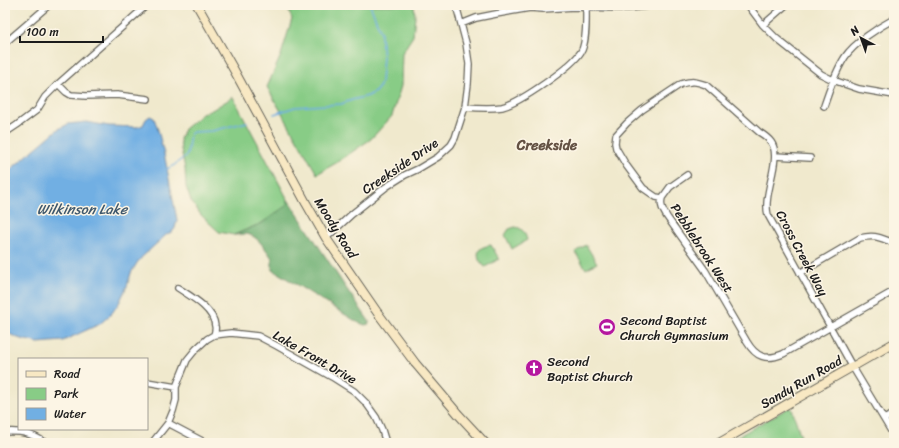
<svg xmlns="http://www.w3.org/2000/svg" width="899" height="448" viewBox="0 0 899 448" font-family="Sriracha,sans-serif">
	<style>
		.green { fill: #88cc86; stroke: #527451 }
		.forest { fill: #6eb073; stroke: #456648 }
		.water { fill: #71afe3; stroke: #466680 }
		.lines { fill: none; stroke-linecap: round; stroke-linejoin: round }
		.stream { stroke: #71afe3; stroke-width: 1.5 }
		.street-casing { stroke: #66645a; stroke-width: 8 }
		.secondary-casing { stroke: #66645a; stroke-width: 10 }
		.street { stroke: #fff; stroke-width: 5.5 }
		.secondary { stroke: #f8e8c3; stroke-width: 8 }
		.labels { text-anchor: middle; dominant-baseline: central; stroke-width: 3; stroke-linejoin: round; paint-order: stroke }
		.street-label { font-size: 13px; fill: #1c1c1c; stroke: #fcf5e5 }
		.poi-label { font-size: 13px; fill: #1c1c1c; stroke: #fcf5e5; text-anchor: start }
		.neighbourhood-label { font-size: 14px; font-weight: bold; fill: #645244; stroke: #fcf5e5 }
		.water-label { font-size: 14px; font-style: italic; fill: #3e576c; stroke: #fcf5e5 }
	</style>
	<rect width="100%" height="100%" fill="#fcf5e5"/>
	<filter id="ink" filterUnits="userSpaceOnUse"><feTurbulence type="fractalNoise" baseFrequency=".025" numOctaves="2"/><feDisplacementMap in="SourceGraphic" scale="8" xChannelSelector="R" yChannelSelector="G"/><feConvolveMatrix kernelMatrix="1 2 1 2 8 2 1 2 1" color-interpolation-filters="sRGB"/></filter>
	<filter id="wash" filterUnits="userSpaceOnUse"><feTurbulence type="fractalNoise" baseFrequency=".012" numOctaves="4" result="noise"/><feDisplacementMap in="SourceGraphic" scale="16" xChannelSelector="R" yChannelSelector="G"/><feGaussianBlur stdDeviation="0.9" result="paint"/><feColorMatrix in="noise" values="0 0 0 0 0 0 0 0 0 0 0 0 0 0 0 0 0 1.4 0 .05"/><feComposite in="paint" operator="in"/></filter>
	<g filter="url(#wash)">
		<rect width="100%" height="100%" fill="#f0e9cd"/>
		<!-- green -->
		<path class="green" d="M286,5H414L415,16L413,36L402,53L401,86L392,116L371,139L336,163L317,174L267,87L281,55L292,19Z
			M233,97L287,198L288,205L262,223L234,235L219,232L201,215L191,201L186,187L185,169L181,149L180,139L184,129L202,114L212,110Z
			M515,227C523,228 525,233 527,240L512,249L505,235L509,229Z
			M491,245L499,259L485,267L479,260C476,249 481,247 491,245Z
			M586,245L597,263L586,269L575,252Z
			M790,407L792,409L803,443H726Z"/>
		<!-- forest -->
		<path class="forest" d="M287,198L346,288L369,321V324L365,325L357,322L273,270L272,266V258C267,251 258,237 250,235C246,233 239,235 234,235L262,223L287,205Z"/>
		<!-- water -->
		<path class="water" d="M150,116L154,118L158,130L165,158L177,220L175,228L173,231L166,235L142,257L137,263L131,273L127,286L119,303L112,313L100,324L91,328L63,341L38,343L18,338L5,332V173L11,169L57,130L68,124L86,122L109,126L138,127L143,125L146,119Z"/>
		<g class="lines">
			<!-- stream -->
			<path class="stream" d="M274,114L295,107L341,104L352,100L368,96L375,92L380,86L381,82L383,57L381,36V32L370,5
				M167,169L173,166L187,155L190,134L193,132L212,131L247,122"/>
		</g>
	</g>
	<g filter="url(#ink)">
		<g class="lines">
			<!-- street casing -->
			<g class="street-casing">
				<path id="street" d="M748,5L763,25L777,39L821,74L833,80L859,89L894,95
					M461,24L476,18L496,14L530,8L543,9L574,7L628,8L649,6L655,5
					M763,25L786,5
					M5,43L49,5
					M58,84L66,92L71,95L86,96L117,95L148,99
					M824,106C830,89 835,72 845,57C854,43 879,27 894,19
					M465,107C477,108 490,109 502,107C519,103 574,66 582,50C587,38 586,20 586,7
					M5,133L17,125L37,110L45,97L58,84L147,5
					M775,156L810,158
					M662,198L656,197L643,188L626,165L616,148L615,143L616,135L627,123L642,110L681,84C692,81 695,81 706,85L759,132C764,135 768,138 771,142C783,158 762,194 768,215L852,366L894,436
					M662,198C660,206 663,210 667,217L705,270L747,342C756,357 766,361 783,354L894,291
					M662,198L670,187L687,175
					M326,238L352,214L386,187L405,175L418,169L438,157L451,145L455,138L465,107L468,84L469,64L466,43L456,5
					M800,273L860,238C875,234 880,238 894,243
					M178,288C190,296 214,309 215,326C216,329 215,332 214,335
					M147,382L176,387
					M884,419L894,414
					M168,423L206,443
					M5,432C23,431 30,433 46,443
					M152,443L168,423L173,411L176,400V387L187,360L196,349L207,339L214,335L231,333L258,336L277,346L332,377L354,391L366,403L376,417L382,430L386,443"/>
			</g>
			<!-- secondary casing -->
			<g class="secondary-casing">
				<path id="secondary" d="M197,5L234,70L306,203L326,238L377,312L415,363L459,415L485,443
					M719,443L894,343"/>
			</g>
			<!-- street -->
			<use href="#street" class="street"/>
			<!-- secondary -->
			<use href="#secondary" class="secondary"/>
		</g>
	</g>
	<!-- icons -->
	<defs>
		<g id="stadium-disc" transform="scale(0.9)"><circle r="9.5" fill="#b5179e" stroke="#fcf5e5"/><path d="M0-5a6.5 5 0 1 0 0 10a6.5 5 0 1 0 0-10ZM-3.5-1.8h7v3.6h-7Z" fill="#fff"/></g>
		<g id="church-disc" transform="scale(0.9)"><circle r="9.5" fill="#b5179e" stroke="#fcf5e5"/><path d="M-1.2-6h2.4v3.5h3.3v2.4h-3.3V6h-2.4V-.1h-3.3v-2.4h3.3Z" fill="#fff"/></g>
	</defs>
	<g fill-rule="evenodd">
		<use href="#stadium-disc" x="607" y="327"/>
		<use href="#church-disc" x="534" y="368"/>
	</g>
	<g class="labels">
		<!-- street labels -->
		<g class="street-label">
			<text transform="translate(400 166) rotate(-34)">Creekside Drive</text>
			<text transform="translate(336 228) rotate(58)">Moody Road</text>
			<text transform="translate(702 248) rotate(57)">Pebblebrook West</text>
			<text transform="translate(802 253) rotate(62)">Cross Creek Way</text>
			<text transform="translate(315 357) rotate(30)">Lake Front Drive</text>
			<text transform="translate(801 382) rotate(-30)">Sandy Run Road</text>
		</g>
		<!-- poi labels -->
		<g class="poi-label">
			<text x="620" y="320">Second Baptist<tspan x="620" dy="15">Church Gymnasium</tspan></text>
			<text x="547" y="361">Second<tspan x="547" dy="15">Baptist Church</tspan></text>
		</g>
		<!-- neighbourhood labels -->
		<g class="neighbourhood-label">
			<text x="547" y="145">Creekside</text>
		</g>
		<!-- water labels -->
		<g class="water-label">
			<text x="82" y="209">Wilkinson Lake</text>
		</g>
	</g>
	<!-- margin -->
	<rect width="899" height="448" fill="none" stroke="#fcf5e5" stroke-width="20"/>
	<!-- legend -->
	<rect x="18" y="358" width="130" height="72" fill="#fcf5e5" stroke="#a29e95"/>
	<rect x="26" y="371" width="20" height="6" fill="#f8e8c3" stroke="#a29e95"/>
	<text x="54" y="378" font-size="12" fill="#1c1c1c">Road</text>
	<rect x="26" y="388" width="20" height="12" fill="#88cc86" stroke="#a29e95"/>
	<text x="54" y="398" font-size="12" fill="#1c1c1c">Park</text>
	<rect x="26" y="408" width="20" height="12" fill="#71afe3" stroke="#a29e95"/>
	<text x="54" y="418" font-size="12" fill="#1c1c1c">Water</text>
	<!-- north arrow -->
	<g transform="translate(861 38) rotate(319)" stroke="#fcf5e5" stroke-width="3" paint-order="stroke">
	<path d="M0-3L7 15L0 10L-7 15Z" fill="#1c1c1c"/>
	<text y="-6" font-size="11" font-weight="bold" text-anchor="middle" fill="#1c1c1c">N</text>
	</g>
	<!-- scale -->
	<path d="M20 36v6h83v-6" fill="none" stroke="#1c1c1c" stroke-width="2"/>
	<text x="26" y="36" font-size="12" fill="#1c1c1c" stroke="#fcf5e5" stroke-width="3" paint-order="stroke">100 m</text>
</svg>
